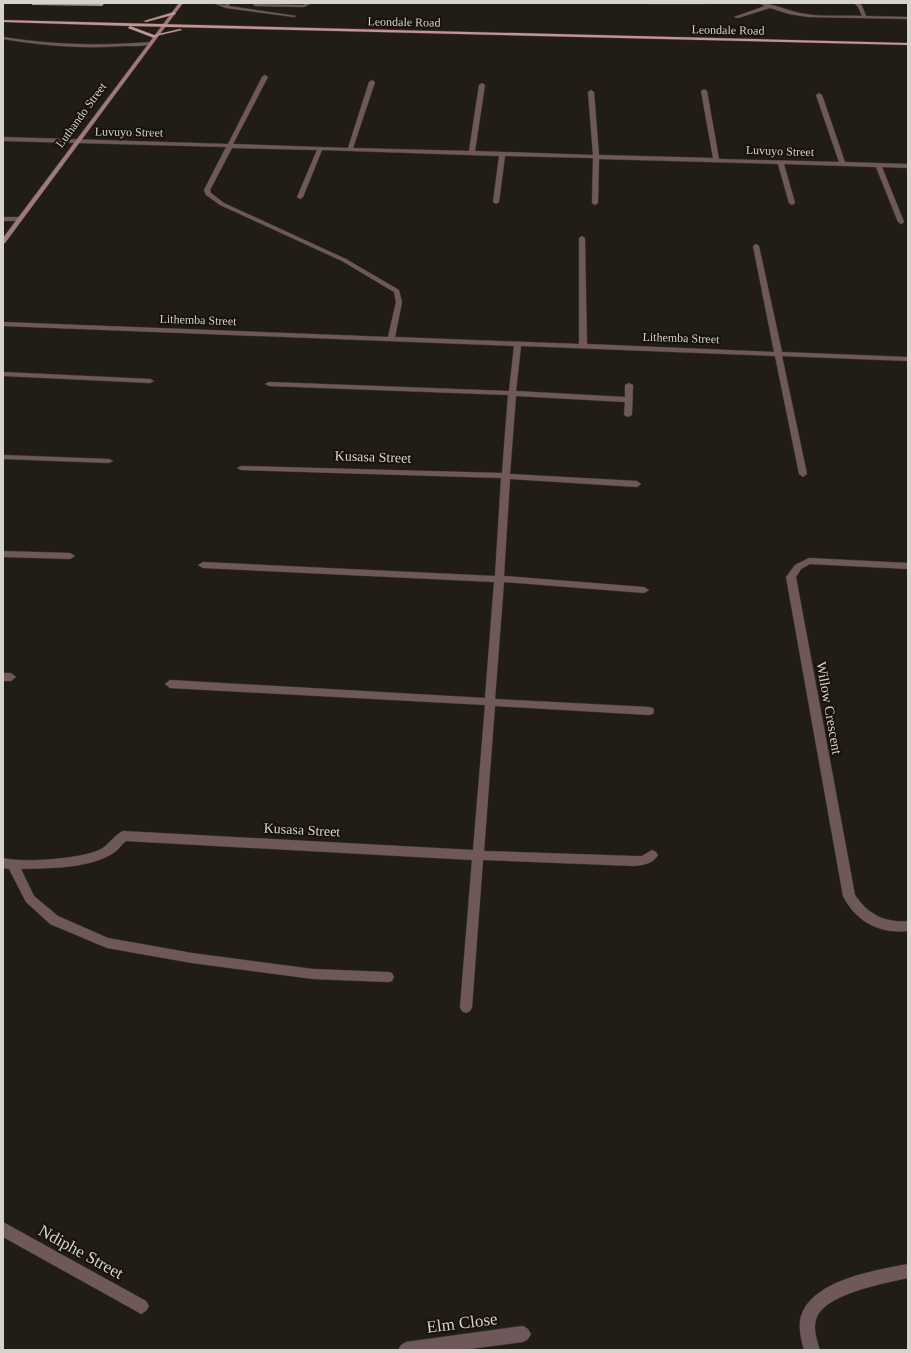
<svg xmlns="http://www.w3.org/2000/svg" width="911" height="1353" viewBox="0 0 911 1353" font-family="'Times New Roman',serif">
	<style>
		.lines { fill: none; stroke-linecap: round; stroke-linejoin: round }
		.lane-casing { stroke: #3e3932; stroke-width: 1 }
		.street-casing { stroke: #3e3932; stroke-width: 1 }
		.secondary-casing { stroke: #3e3932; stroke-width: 1 }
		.primary-casing { stroke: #3e3932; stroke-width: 1 }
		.lane { fill: #6f5859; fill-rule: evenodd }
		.street { fill: #6f5859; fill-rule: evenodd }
		.secondary { fill: #9f7a7c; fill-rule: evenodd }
		.primary { fill: #c49497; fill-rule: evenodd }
		.wall { fill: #9e988f }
		.labels { text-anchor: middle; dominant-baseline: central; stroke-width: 4; stroke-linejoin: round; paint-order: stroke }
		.far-street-label { font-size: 12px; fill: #d6d2cd; stroke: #18120b }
		.street-label { font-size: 14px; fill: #d6d2cd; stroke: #18120b }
		.near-street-label { font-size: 17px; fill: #d6d2cd; stroke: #18120b }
	</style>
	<rect width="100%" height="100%" fill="#211c14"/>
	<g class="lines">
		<!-- lane casing -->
		<g class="lane-casing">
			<path id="lane" d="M213,3L225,5L226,3H230L229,6L296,16L294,17L226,8Z
				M306,3H312L304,7L255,6L253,5L255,4L303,5Z
				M3,37C52,45 100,46 150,42L152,43C146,47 133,46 125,46C84,49 44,46 3,39Z"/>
		</g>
		<!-- street casing -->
		<g class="street-casing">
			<path id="street" d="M647,3H707L705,4H649Z
				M758,3C774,3 790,12 806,14C824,17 843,15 862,16L858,7L854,3H859L862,6L866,16L908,17V19L808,17L789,14L770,8L738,18L734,17L765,6Z
				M265,75L268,77L233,144L348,148L369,82L372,80L375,82L353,148L469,151L479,85L482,83L485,85L475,151L593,155L588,92L591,90L594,92L599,155L713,158L701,91L704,89L707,91L719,159L839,162L816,95L819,93L822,95L845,162L908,164V168L882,167L904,222L901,224L898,222L876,167L784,164L795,203L792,205L789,203L778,164L599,159L598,203L595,205L592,203L593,158L505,156L499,202L496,204L493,202L499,156L322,150L303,197L300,199L297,197L317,150L232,148L210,190L211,193L224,203L346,259L399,290L402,302L395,337L579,344V238L582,236L585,238L587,344L774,352L753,246L756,244L759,246L782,352L908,357V361L782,356L807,474L803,477L799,474L775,356L521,346L516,391L625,397V385L629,383L633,385L632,415L628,417L624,415L625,402L516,396L510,474L637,481L641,484L637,487L510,479L504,576L644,587L649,590L644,593L504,582L495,699L649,707L653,708L654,711L653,714L649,715L495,706L484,851L634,856H642L652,850L656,852L658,855C653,864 643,865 634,866L483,860L472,1007L470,1011L466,1013L462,1011L460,1007L472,860L126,841C122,844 119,849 115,852C91,869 49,868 21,869L34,896L58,916L108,938L192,953L313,969L388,972L392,973L394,977L392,981L388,982L313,979L192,963L107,948L50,924L26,902L9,869L3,868V858C24,863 79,859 99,850C108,846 114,835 123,831L473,850L485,705L170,688L165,684L170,680L485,698L494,582L203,568L198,565L203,562L495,576L501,478L241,470L237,468L241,466L502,473L508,395L269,386L265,384L269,382L509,391L514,346L3,326V322L388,337L396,302L394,292L342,261L220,205L206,195L204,190L226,147L3,141V137L228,144L262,77Z
				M3,217H20L23,219L20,221H3Z
				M3,372L150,379L154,381L150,383L3,376Z
				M3,455L109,459L113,461L109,463L3,459Z
				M3,551L70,553L75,556L70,559L3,557Z
				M809,558L908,563V569L810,564L801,569L796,577L855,895C868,914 884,923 908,921V931C880,934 856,922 843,896L786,577L795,565Z
				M3,673H11L16,677L11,681H3Z
				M3,1222L146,1301L149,1306L146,1311L141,1314L136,1311L3,1237Z
				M908,1264V1278C886,1283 822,1294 816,1320C813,1329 817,1341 820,1350H804C801,1340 798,1327 801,1316C812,1280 876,1270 908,1264Z
				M523,1326L528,1329L531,1334L528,1339L523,1342L462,1350H398L401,1345L406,1342Z"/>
		</g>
		<!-- secondary casing -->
		<g class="secondary-casing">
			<path id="secondary" d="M179,3H183L5,243L3,244V238Z"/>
		</g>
		<!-- primary casing -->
		<g class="primary-casing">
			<path id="primary" d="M174,12L176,14L146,22L144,21Z
				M3,20L908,43V45L130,26L154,35L180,29L182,30L156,36L154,38L128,28L130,26L3,22Z"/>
		</g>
		<!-- lane -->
		<use href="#lane" class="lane"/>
		<!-- street -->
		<use href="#street" class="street"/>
		<!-- secondary -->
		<use href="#secondary" class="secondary"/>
		<!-- primary -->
		<use href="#primary" class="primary"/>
	</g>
	<!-- wall -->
	<path class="wall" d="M32,3H105L102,6L32,5Z"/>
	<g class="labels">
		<!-- far-street labels -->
		<g class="far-street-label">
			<text transform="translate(404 22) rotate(1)">Leondale Road</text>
			<text transform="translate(728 30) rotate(1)">Leondale Road</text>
			<text transform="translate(81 115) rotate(-54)">Luthando Street</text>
			<text transform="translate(129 132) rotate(1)">Luvuyo Street</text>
			<text transform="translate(780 151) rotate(2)">Luvuyo Street</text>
			<text transform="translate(198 320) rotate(2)">Lithemba Street</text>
			<text transform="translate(681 338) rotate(2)">Lithemba Street</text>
		</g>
		<!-- street labels -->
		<g class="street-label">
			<text transform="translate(373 457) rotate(2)">Kusasa Street</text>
			<text transform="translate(829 708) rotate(80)">Willow Crescent</text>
			<text transform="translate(302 830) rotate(3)">Kusasa Street</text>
		</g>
		<!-- near-street labels -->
		<g class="near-street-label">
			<text transform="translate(81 1252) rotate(29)">Ndiphe Street</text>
			<text transform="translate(462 1323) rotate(-7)">Elm Close</text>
		</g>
	</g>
	<!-- border -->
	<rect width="911" height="1353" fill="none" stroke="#d6d2cd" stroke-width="8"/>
</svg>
